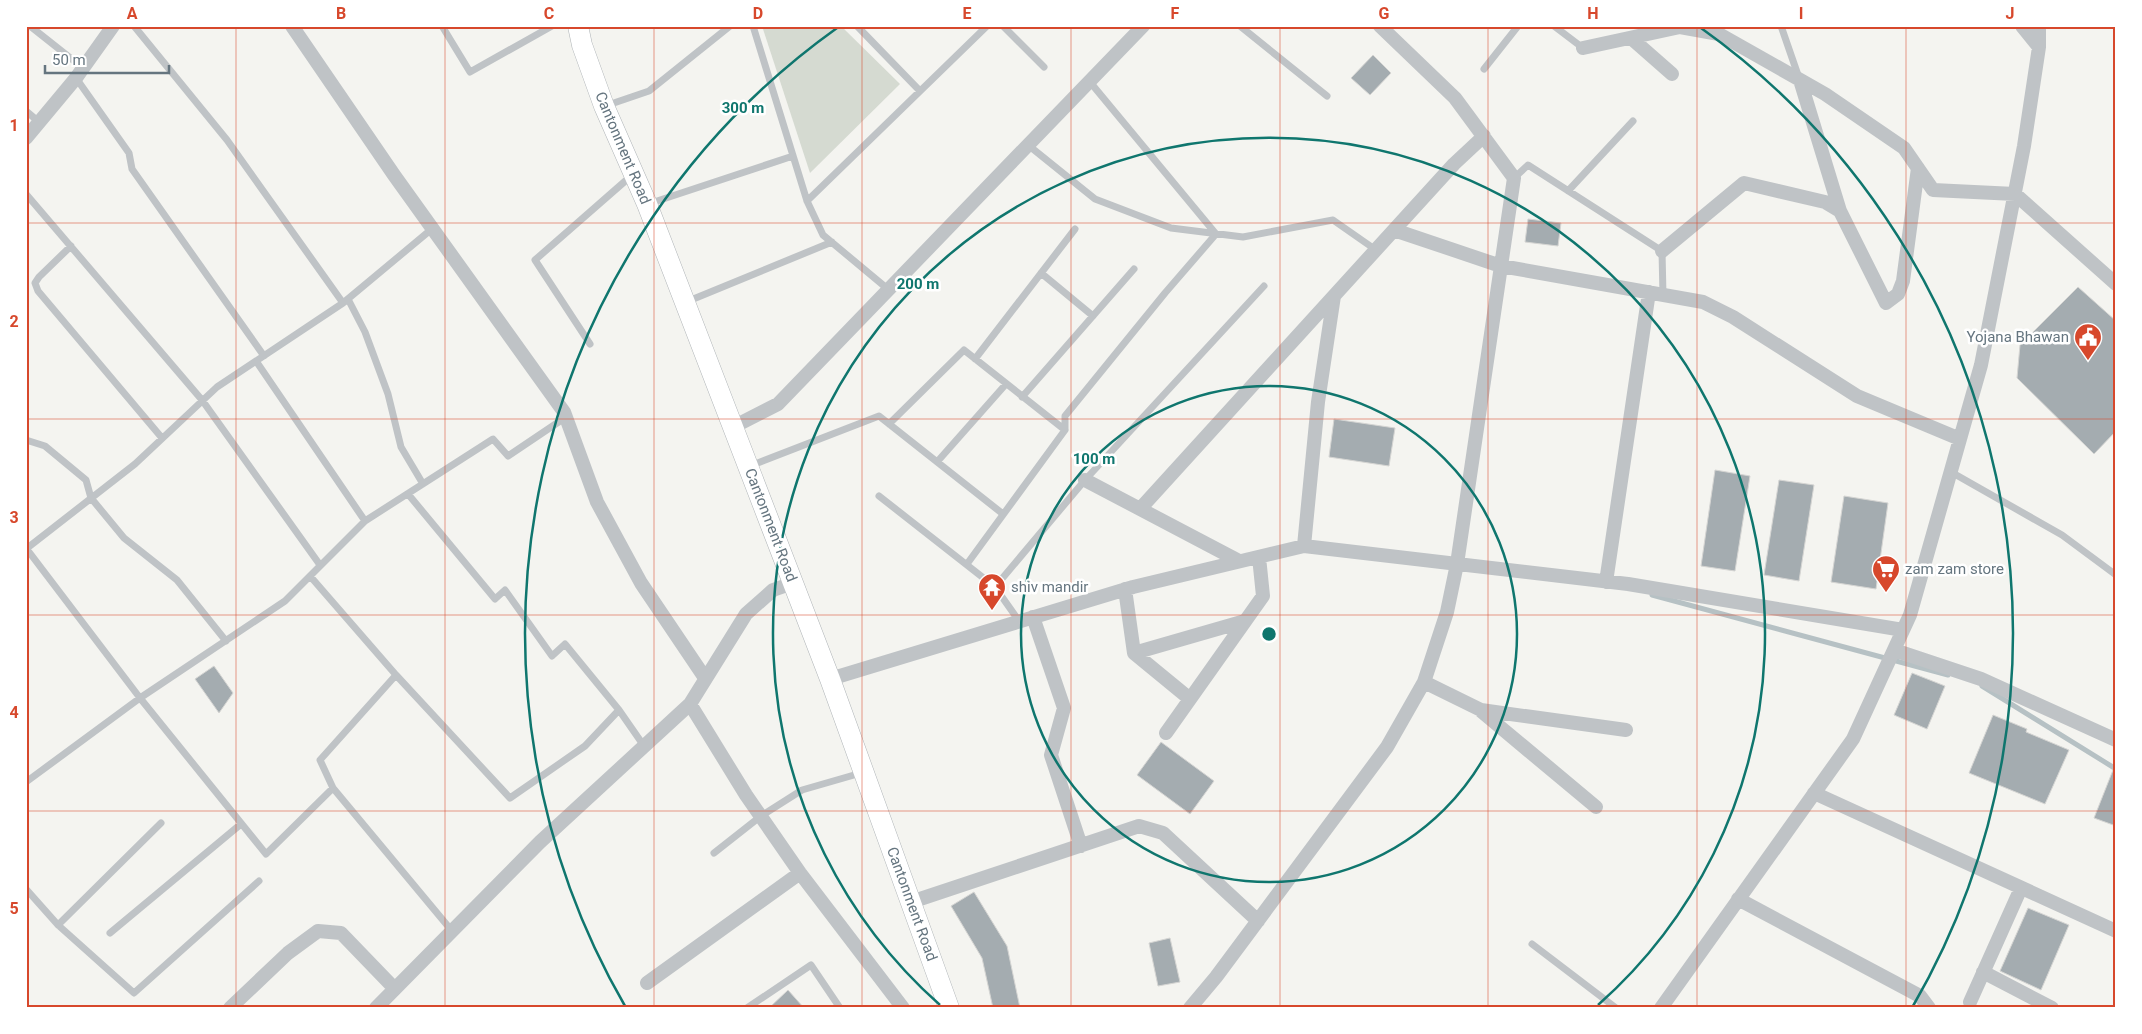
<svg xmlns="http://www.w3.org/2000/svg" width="2142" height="1034" viewBox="0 0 2142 1034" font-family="Roboto,sans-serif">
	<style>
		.green { fill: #d5dad1 }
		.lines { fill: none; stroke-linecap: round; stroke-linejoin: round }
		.stream { stroke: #b6c1c4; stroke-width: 5 }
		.building { fill: #a4acb0; stroke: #d5d5d3 }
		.secondary-casing { stroke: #b0b5b8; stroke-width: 21 }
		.lane { stroke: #bfc3c6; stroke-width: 7 }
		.street { stroke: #bfc3c6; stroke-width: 14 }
		.secondary { stroke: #fff; stroke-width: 20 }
		.grid { fill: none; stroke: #d7482c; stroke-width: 1; stroke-opacity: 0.55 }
		.ring { fill: none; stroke: #0f766e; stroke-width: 2.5 }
		.labels { text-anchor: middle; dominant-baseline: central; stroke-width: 5; stroke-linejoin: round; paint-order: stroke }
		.street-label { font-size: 15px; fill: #65757f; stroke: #fff }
		.poi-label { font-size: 15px; fill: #65757f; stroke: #fff; text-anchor: start }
		.centre { fill: #0f766e; stroke: #fff; stroke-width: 2.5 }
		.ring-label { font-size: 15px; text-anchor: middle; font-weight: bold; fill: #0f766e; stroke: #fff; stroke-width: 5; stroke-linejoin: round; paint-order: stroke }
		.neatline { fill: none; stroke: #d7482c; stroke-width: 2 }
		.grid-label { font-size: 16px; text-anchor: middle; font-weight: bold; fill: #d7482c }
	</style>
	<rect width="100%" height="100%" fill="#f4f4f0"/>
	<!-- green -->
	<path class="green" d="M762,26H841L900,84L810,173Z"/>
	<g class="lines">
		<!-- stream -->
		<path class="stream" d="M1652,595L1948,675
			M1982,686L2116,769"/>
	</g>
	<!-- building -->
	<path class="building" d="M1373,55L1391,73L1370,95L1351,78Z
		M1528,219L1561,223L1558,246L1525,242Z
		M2078,287L2116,321V431L2094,454L2017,378L2020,345Z
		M1334,419L1395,428L1389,466L1329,457Z
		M1715,470L1750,476L1735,571L1701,566Z
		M1779,480L1814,485L1799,581L1764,575Z
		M1844,496L1888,503L1876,589L1831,582Z
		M214,666L233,693L219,713L195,679Z
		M1912,673L1945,686L1927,729L1894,715Z
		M1993,715L2027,729L2026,732L2069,750L2045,804L1969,773Z
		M1161,742L1214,781L1190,814L1137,775Z
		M2115,765H2116V826L2094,818Z
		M974,892L1007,946L1020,1008H993L982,958L951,906Z
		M2028,908L2069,925L2041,990L2000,971Z
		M1170,938L1180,982L1158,986L1149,943Z
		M788,990L804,1008H769Z"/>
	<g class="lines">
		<!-- secondary casing -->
		<g class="secondary-casing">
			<path id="secondary" d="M578,26L582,45L604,106L647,204L830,679L949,1008"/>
		</g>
		<!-- lane -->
		<path class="lane" d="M30,26L83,68
			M134,26L227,140L343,303
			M442,26L470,72L552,26
			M753,26L807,201L823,235L889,290
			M857,26L920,91
			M1003,26L1044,67
			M1240,26L1327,96
			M1554,26L1583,48
			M1781,26L1799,78
			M1484,69L1518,26
			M76,78L129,153L132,169L264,356
			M605,106L649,91L730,26
			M26,111L39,122
			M1028,145L1095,199L1171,228L1243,237L1333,220L1376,250
			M1514,178L1528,165L1662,251L1663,295
			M1568,191L1633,121
			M26,194L202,400L320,565
			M807,201L987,26
			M648,204L793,156
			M71,246L39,277L35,283L38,291L162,438
			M1041,273L1093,316
			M348,299L365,332L388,394L401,447L423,484
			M686,302L832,242
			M590,344L535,260L631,176
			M975,359L1075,229
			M256,361L365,521
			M1022,397L1134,269
			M889,424L964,350L1065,430
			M26,440L45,446L86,480L91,498L124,538L177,580L226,641
			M937,462L1006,384
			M750,466L879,416L1003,514
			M1951,472L2062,535L2116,575
			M408,494L495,599L505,590L552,656L565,644L619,710L644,746
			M879,496L995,587L1019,621
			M26,548L140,698L266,854L333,788
			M26,549L135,464L217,387L343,303L433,228
			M967,564L1065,430V416L1165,293L1216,234L1090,82
			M310,576L396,675L510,798L585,746L619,710
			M995,587L1085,480L1264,286
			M396,675L320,760L333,788L452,931
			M26,782L140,698L285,601L365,521L493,439L508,456L566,417
			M714,853L761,816L802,790L861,773
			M26,889L58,925L134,993L259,881
			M58,925L161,823
			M110,933L241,824
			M1532,944L1616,1008
			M747,1008L811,965L840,1008"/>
		<!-- street -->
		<path class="street" d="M292,26L394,175L564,412L597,502L641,583L705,678
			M2022,26L2039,47
			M1631,38L1672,74
			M1583,48L1680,27L1719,34L1825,94L1904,148L1933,190L2015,194L2116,284
			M1800,80L1840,211
			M26,138L76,78L113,26
			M1394,230L1501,266L1703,302L1733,317L1857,396L1960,439
			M1662,251L1744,183L1825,202L1840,211L1886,303L1898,294L1903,281L1918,168
			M733,427L778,404L1143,26
			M1085,480L1239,561
			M1140,509L1454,164L1484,136
			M1304,546L1318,402L1334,296
			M1606,582L1649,292
			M1125,589L1134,653L1245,621
			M1033,617L1064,708L1051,755L1081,846
			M1894,650L1981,679L2116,740
			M1134,653L1190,699
			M830,679L1133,587L1304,546L1628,584L1903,630
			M1424,682L1481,710L1626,730
			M690,704L746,795L800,873L903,1008
			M1481,711L1596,807
			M1166,733L1263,596L1259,557
			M1814,793L2116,931
			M1738,899L1920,996L1929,1008
			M911,902L1139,826L1163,833L1258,921
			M1983,972L2052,1008
			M647,983L800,873
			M1970,1002L2021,888
			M230,1008L288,953L318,931L341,933L395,989
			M376,1008L540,842L690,704L746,614L773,590L793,583
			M1190,1008L1216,977L1387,747L1424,682L1447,612L1457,564L1514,178L1455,98L1380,26
			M1661,1008L1853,739L1910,615L1981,365L2024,146L2039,47V26"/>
		<!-- secondary -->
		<use href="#secondary" class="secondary"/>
	</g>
	<!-- grid -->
	<path class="grid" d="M236,26V1008M445,26V1008M654,26V1008M862,26V1008M1071,26V1008M1280,26V1008M1488,26V1008M1697,26V1008M1906,26V1008M26,223H2116M26,419H2116M26,615H2116M26,811H2116"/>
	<!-- distance rings -->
	<g class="ring">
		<circle cx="1269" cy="634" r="248"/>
		<path d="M940 1005A496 496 0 1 1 1598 1005"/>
		<path d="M625 1006A744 744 0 0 1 837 28M1701 28A744 744 0 0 1 1913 1006"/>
	</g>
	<!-- icons -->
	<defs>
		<g id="civic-pin" transform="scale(1.4375)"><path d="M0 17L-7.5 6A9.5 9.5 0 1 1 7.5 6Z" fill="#d7482c" stroke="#fff"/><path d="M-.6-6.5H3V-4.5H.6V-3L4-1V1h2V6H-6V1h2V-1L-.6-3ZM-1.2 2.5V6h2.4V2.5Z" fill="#fff"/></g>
		<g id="supermarket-pin" transform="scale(1.4375)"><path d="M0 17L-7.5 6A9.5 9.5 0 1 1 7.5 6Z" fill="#d7482c" stroke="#fff"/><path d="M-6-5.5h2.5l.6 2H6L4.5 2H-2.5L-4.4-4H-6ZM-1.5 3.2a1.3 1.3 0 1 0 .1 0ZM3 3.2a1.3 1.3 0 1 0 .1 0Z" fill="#fff"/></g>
		<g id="temple-pin" transform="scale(1.4375)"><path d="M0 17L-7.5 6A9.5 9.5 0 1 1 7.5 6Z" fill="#d7482c" stroke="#fff"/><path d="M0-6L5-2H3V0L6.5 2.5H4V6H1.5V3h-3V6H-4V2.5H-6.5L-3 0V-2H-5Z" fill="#fff"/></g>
	</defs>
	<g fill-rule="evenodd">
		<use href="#civic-pin" x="2088" y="337"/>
		<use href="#supermarket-pin" x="1886" y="569"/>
		<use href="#temple-pin" x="992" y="587"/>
	</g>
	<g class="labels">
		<!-- street labels -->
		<g class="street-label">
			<text transform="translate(623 148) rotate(67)">Cantonment Road</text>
			<text transform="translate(771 525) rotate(69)">Cantonment Road</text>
			<text transform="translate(912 904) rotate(70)">Cantonment Road</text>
		</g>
		<!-- poi labels -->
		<g class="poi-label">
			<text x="2069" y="337" text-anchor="end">Yojana Bhawan</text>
			<text x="1905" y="569">zam zam store</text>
			<text x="1011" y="587">shiv mandir</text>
		</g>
	</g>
	<circle cx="1269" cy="634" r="8" class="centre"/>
	<g class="ring-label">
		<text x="743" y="113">300 m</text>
		<text x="918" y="289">200 m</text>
		<text x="1094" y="464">100 m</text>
	</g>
	<!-- border -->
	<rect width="2142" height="1034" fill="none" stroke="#ffffff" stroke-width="55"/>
	<!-- scale -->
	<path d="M45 65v8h124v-8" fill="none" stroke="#65757f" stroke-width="2.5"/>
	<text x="52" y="65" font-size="15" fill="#65757f" stroke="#ffffff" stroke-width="4" paint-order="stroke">50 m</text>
	<rect x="28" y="28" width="2086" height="978" class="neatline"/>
	<g class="grid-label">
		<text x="132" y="19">A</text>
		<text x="341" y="19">B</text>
		<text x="549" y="19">C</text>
		<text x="758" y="19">D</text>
		<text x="967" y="19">E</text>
		<text x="1175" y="19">F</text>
		<text x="1384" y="19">G</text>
		<text x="1593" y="19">H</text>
		<text x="1801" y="19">I</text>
		<text x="2010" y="19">J</text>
		<text x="14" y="131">1</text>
		<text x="14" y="327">2</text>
		<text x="14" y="523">3</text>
		<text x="14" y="718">4</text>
		<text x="14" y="914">5</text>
	</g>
</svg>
